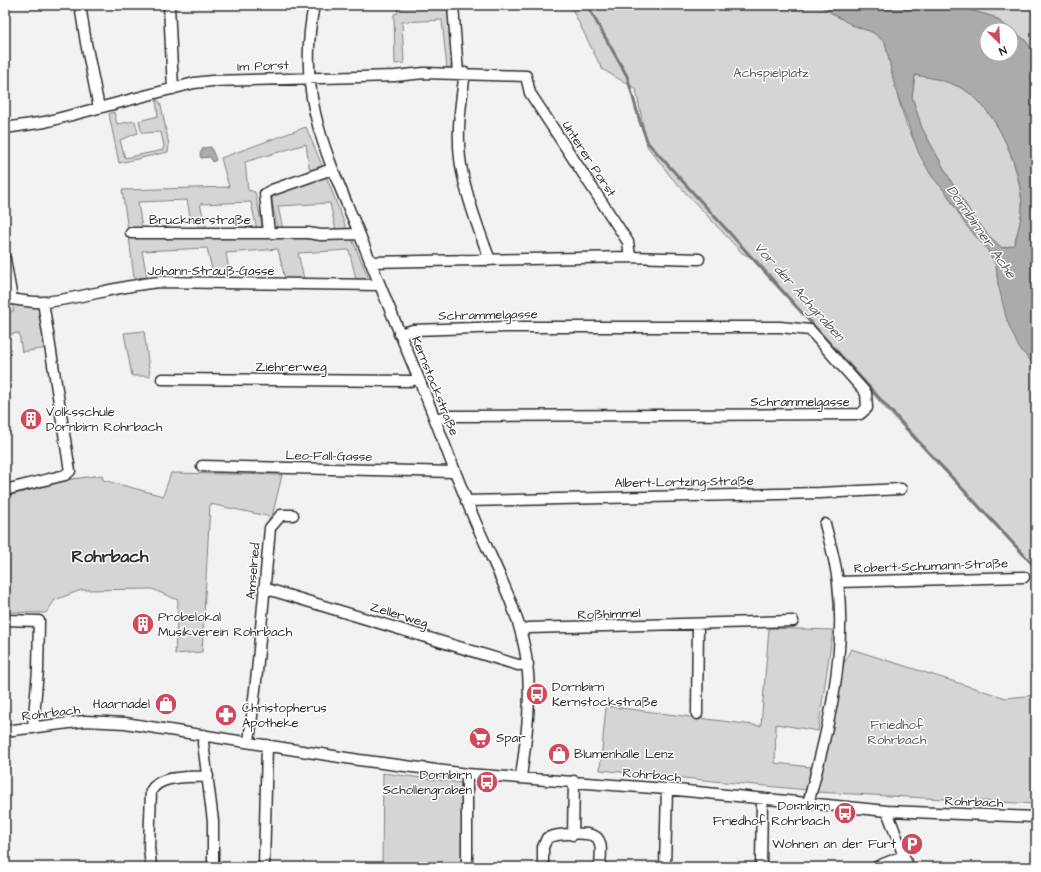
<svg xmlns="http://www.w3.org/2000/svg" width="1041" height="872" viewBox="0 0 1041 872" font-family="'Architects Daughter',sans-serif">
	<style>
		.green { fill: #d5d5d5; stroke: #808080 }
		.water { fill: #ababab; stroke: #787878; fill-rule: evenodd }
		.lines { fill: none; stroke-linecap: round; stroke-linejoin: round }
		.stream { stroke: #787878; stroke-width: 3 }
		.minor-casing { stroke: #2b2b2b; stroke-width: 13 }
		.minor { stroke: #fff; stroke-width: 10 }
		.labels { text-anchor: middle; dominant-baseline: central; stroke-width: 3; stroke-linejoin: round; paint-order: stroke }
		.street-label { font-size: 13px; fill: #2b2b2b; stroke: #fff }
		.park-label { font-size: 13px; fill: #565656; stroke: #fff }
		.poi-label { font-size: 13px; fill: #2b2b2b; stroke: #fff; text-anchor: start }
		.water-label { font-size: 14px; font-style: italic; fill: #585858; stroke: #fff }
		.district-label { font-size: 17px; font-weight: bold; fill: #2b2b2b; stroke: #fff }
	</style>
	<rect width="100%" height="100%" fill="#f2f2f2"/>
	<filter id="ink" filterUnits="userSpaceOnUse"><feTurbulence type="fractalNoise" baseFrequency=".025" numOctaves="2"/><feDisplacementMap in="SourceGraphic" scale="8" xChannelSelector="R" yChannelSelector="G"/><feConvolveMatrix kernelMatrix="1 2 1 2 8 2 1 2 1" color-interpolation-filters="sRGB"/></filter>
	<g filter="url(#ink)">
		<!-- green -->
		<path class="green" d="M449,5L453,64L447,69L442,20L402,22L404,63L395,64L394,14L398,13L397,8Z
			M570,5H818L852,25L872,32L885,42L896,91L906,124L931,175L947,194L965,224L987,249L996,265L998,284L1033,364L1036,367V569L886,409L758,261L742,253L671,177L647,146L636,89L602,69Z
			M953,5H1036V55L1024,39L994,17Z
			M915,75C934,78 956,82 972,95C1001,120 1018,165 1022,203C1023,216 1017,233 1014,245L1002,248L988,235L969,210L952,183L922,128L912,97Z
			M156,100L159,101L161,105L169,145L168,152L119,163L109,114L114,112L117,124L135,121L138,133L120,140L125,158L163,150L164,146L161,132L142,133L139,121L158,116Z
			M306,127L323,168L310,173L306,144L245,162L248,190L255,192L263,230H257L251,202L200,204L207,229L199,230L197,220L191,221L187,200L138,202L142,229L128,230L122,190L229,187L221,158Z
			M326,176L347,230L336,231L330,203L278,206L283,230L277,227L272,200L274,193Z
			M129,237L352,239L369,279H356L349,250L298,253L304,279H285L278,249L226,253L230,277L214,278L207,248L142,251L147,277L134,278Z
			M12,303L41,306L47,348L22,352L19,333L5,335V311H14Z
			M144,331L150,376H132L124,333Z
			M171,473L282,475L272,517L210,504L202,652L175,654L178,600L152,589L81,590L55,600L46,613L7,612V496L72,479L102,475L103,480L163,496Z
			M769,628L833,630L818,731L776,724L775,763L811,767L807,790L600,770L606,706L761,726Z
			M851,649L1006,698L1036,695V804L816,792L841,669Z
			M383,773L462,783L461,867H382Z"/>
		<!-- water -->
		<path class="water" d="M818,5H953L994,17L1024,39L1036,55V367L1019,348L1007,321L998,284L996,265L987,249L965,224L947,194L931,175L919,154L896,91L885,42L872,32L852,25ZM987,30H1011V54H987ZM915,75C934,78 956,82 972,95C1001,121 1019,165 1022,203C1023,214 1017,234 1014,245L1002,248L988,235L969,210L952,183L922,128L912,97Z
			M211,147L216,160L213,162L210,157L201,158L200,154L203,148Z"/>
		<g class="lines">
			<!-- stream -->
			<path class="stream" d="M587,5L627,76L640,122L648,143L920,443L1036,568"/>
			<!-- minor casing -->
			<g class="minor-casing">
				<path id="minor" d="M80,5L86,43L99,108
					M169,5L173,89
					M314,5C296,95 326,153 359,233C378,281 398,329 418,377C438,425 455,474 475,521C495,567 521,613 527,663C532,701 526,739 521,777
					M453,5L458,73
					M465,73C460,107 455,142 463,176C469,205 480,233 490,260
					M5,128L45,122L194,83L212,81L395,76L424,73L526,76L530,93L628,242L630,257L699,259
					M131,233H308L321,235L359,234
					M269,233L265,194L272,190L332,169
					M5,259L12,299
					M370,262L630,257
					M5,298C18,300 32,303 45,302C84,298 121,285 160,282L380,285
					M399,334L413,330L506,327H780L810,330L866,393L867,408L860,414L449,416L435,419
					M162,379L411,381L418,378
					M202,466L455,472
					M5,490L65,475L70,471L43,302
					M466,501L820,493L901,489
					M838,582L1024,577
					M264,588L518,665L528,664
					M5,620L39,621L38,670L33,728
					M521,631L528,628L793,621
					M697,714L698,624
					M5,731L85,721L125,723L359,760L467,774L667,789L887,811L1036,817
					M204,735L203,743L213,821V867
					M249,742L257,672L270,528L281,515H293
					M467,774V867
					M808,804C827,733 847,657 838,583C836,563 830,543 825,524
					M887,811L908,867
					M573,835L574,781
					M151,867L149,847L151,791C160,774 191,778 208,776
					M264,867L267,745
					M543,867V847L547,838C556,834 593,830 598,839C603,846 600,859 600,867
					M665,867L667,789
					M761,867L762,799
					M876,867L903,856"/>
			</g>
			<!-- minor -->
			<use href="#minor" class="minor"/>
		</g>
	</g>
	<!-- icons -->
	<defs>
		<g id="building-disc" transform="scale(1.15)"><circle r="9.5" fill="#d1495b" stroke="#fff"/><path d="M-4-6H4V6H1V3H-1V6H-4ZM-2.5-4.3h1.7v1.8h-1.7ZM.8-4.3h1.7v1.8H.8ZM-2.5-1h1.7V.8h-1.7ZM.8-1h1.7V.8H.8Z" fill="#fff"/></g>
		<g id="bus-disc" transform="scale(1.15)"><circle r="9.5" fill="#d1495b" stroke="#fff"/><path d="M-5-6H5V4H4V6H2V4H-2V6H-4V4H-5ZM-3.5-4V0h7V-4ZM-3.5 1.2v1.5H-2V1.2ZM2 1.2v1.5H3.5V1.2Z" fill="#fff"/></g>
		<g id="shop-disc" transform="scale(1.15)"><circle r="9.5" fill="#d1495b" stroke="#fff"/><path d="M-5-2.5h2.3a2.7 3.5 0 0 1 5.4 0H5L5.5 6h-11ZM-1.5-2.5h3a1.5 2.3 0 0 0-3 0Z" fill="#fff"/></g>
		<g id="pharmacy-disc" transform="scale(1.15)"><circle r="9.5" fill="#d1495b" stroke="#fff"/><path d="M-2-6h4v4h4v4h-4v4h-4v-4h-4v-4h4Z" fill="#fff"/></g>
		<g id="supermarket-disc" transform="scale(1.15)"><circle r="9.5" fill="#d1495b" stroke="#fff"/><path d="M-6-5.5h2.5l.6 2H6L4.5 2H-2.5L-4.4-4H-6ZM-1.5 3.2a1.3 1.3 0 1 0 .1 0ZM3 3.2a1.3 1.3 0 1 0 .1 0Z" fill="#fff"/></g>
		<g id="parking-disc" transform="scale(1.15)"><circle r="9.5" fill="#d1495b" stroke="#fff"/><path d="M-3.5-5.5H1a3.5 3.5 0 0 1 0 7H-1V5.5H-3.5ZM-1-3.4V-.6H.8a1.4 1.4 0 0 0 0-2.8Z" fill="#fff"/></g>
	</defs>
	<g fill-rule="evenodd">
		<use href="#building-disc" x="31" y="419"/>
		<use href="#building-disc" x="143" y="624"/>
		<use href="#bus-disc" x="537" y="694"/>
		<use href="#shop-disc" x="166" y="704"/>
		<use href="#pharmacy-disc" x="226" y="715"/>
		<use href="#supermarket-disc" x="480" y="738"/>
		<use href="#shop-disc" x="559" y="754"/>
		<use href="#bus-disc" x="487" y="782"/>
		<use href="#bus-disc" x="845" y="813"/>
		<use href="#parking-disc" x="912" y="844"/>
	</g>
	<g class="labels">
		<!-- street labels -->
		<g class="street-label">
			<text transform="translate(263 66) rotate(-2)">Im Porst</text>
			<text transform="translate(589 159) rotate(57)">Unterer Porst</text>
			<text x="200" y="220">Brucknerstraße</text>
			<text x="211" y="271">Johann-Strauß-Gasse</text>
			<text transform="translate(488 315) rotate(-1)">Schrammelgasse</text>
			<text x="291" y="367">Ziehrerweg</text>
			<text transform="translate(435 386) rotate(68)">Kernstockstraße</text>
			<text x="800" y="402">Schrammelgasse</text>
			<text transform="translate(329 456) rotate(1)">Leo-Fall-Gasse</text>
			<text transform="translate(684 482) rotate(-1)">Albert-Lortzing-Straße</text>
			<text transform="translate(931 566) rotate(-2)">Robert-Schumann-Straße</text>
			<text transform="translate(253 571) rotate(-85)">Amselried</text>
			<text transform="translate(609 614) rotate(-2)">Roßhimmel</text>
			<text transform="translate(399 615) rotate(17)">Zellerweg</text>
			<text transform="translate(51 713) rotate(-7)">Rohrbach</text>
			<text transform="translate(652 775) rotate(5)">Rohrbach</text>
			<text transform="translate(974 802) rotate(2)">Rohrbach</text>
		</g>
		<!-- park labels -->
		<g class="park-label">
			<text x="771" y="73">Achspielplatz</text>
			<text x="897" y="725">Friedhof<tspan x="897" dy="15">Rohrbach</tspan></text>
		</g>
		<!-- poi labels -->
		<g class="poi-label">
			<text x="46" y="412">Volksschule<tspan x="46" dy="15">Dornbirn Rohrbach</tspan></text>
			<text x="158" y="617">Probelokal<tspan x="158" dy="15">Musikverein Rohrbach</tspan></text>
			<text x="552" y="687">Dornbirn<tspan x="552" dy="15">Kernstockstraße</tspan></text>
			<text x="150" y="704" text-anchor="end">Haarnadel</text>
			<text x="242" y="708">Christopherus<tspan x="242" dy="15">Apotheke</tspan></text>
			<text x="496" y="738">Spar</text>
			<text x="574" y="754">Blumenhalle Lenz</text>
			<text x="472" y="775" text-anchor="end">Dornbirn<tspan x="472" dy="15">Schollengraben</tspan></text>
			<text x="830" y="806" text-anchor="end">Dornbirn<tspan x="830" dy="15">Friedhof Rohrbach</tspan></text>
			<text x="896" y="844" text-anchor="end">Wohnen an der Furt</text>
		</g>
		<!-- water labels -->
		<g class="water-label">
			<text transform="translate(981 232) rotate(55)">Dornbirner Ache</text>
			<text transform="translate(799 292) rotate(48)">Vor der Achgraben</text>
		</g>
		<!-- district labels -->
		<g class="district-label">
			<text x="110" y="557">Rohrbach</text>
		</g>
	</g>
	<!-- margin -->
	<rect width="1041" height="872" fill="none" stroke="#fff" stroke-width="20"/>
	<rect x="10" y="10" width="1021" height="852" fill="none" stroke="#2b2b2b" stroke-width="1.5" filter="url(#ink)"/>
	<!-- north arrow -->
	<g transform="translate(999 42) rotate(156)"><circle r="19" fill="#ffffff" stroke="#aaaaaa"/>
	<path d="M0-3L7 15L0 10L-7 15Z" fill="#d1495b"/>
	<text y="-6" font-size="11" font-weight="bold" text-anchor="middle" fill="#2b2b2b">N</text>
	</g>
</svg>
